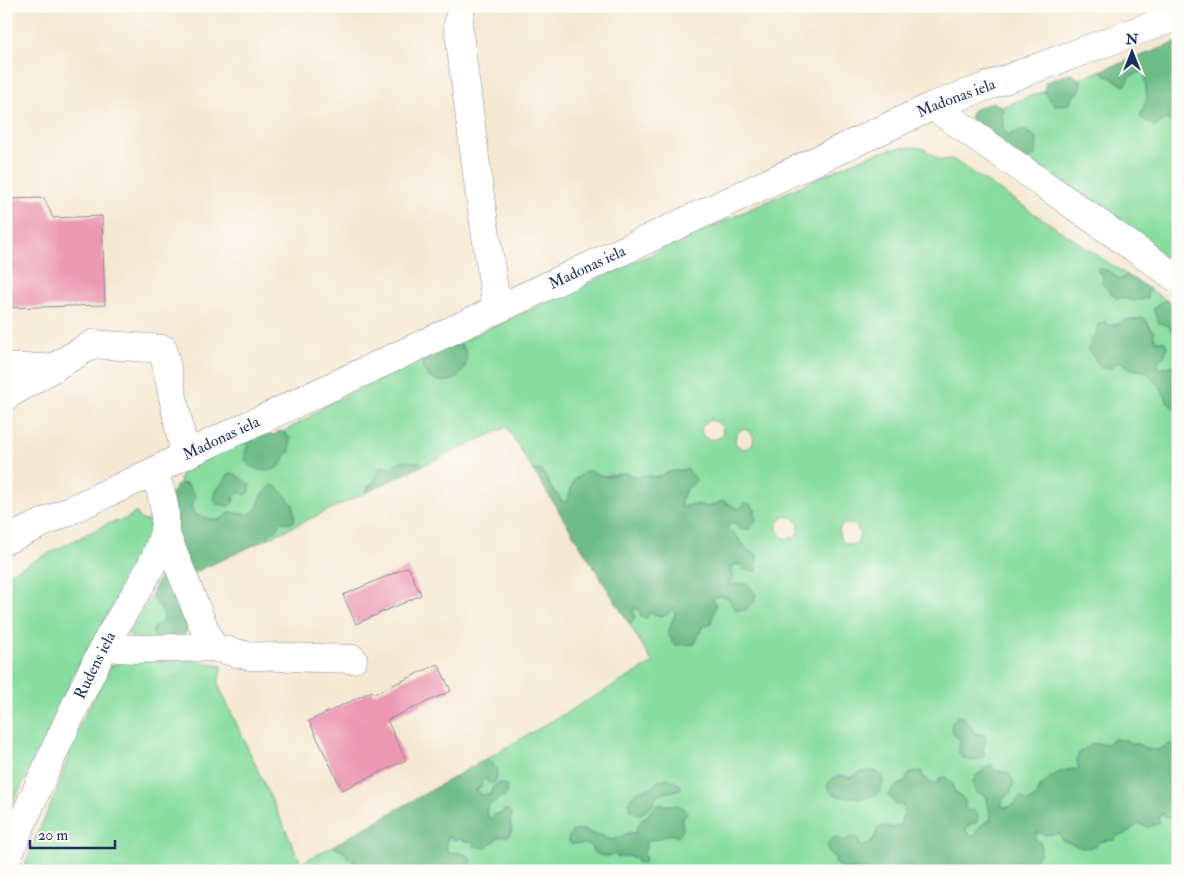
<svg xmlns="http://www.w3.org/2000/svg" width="1184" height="877" viewBox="0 0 1184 877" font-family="'IM FELL Double Pica',serif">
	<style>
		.green { fill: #87dd9f; stroke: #51867e; fill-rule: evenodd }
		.forest { fill: #6dbc86; stroke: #447672 }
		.building { fill: #ec98b3 }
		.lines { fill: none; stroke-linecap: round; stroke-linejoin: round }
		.minor-casing { stroke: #888c98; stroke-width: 29 }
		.major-casing { stroke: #888c98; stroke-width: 29 }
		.minor { stroke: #fff; stroke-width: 28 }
		.major { stroke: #fff; stroke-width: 28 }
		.labels { text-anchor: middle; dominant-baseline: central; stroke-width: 4.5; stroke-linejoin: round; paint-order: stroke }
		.street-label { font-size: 16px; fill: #1b2f5e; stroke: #fdfcf7 }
	</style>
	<rect width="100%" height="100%" fill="#fdfcf7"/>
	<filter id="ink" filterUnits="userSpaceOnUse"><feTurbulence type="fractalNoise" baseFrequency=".02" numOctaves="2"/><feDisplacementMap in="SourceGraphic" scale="10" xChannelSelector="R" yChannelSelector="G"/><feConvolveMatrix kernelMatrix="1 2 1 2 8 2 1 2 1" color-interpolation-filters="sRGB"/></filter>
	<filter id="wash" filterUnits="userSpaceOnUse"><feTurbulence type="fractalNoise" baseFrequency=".0096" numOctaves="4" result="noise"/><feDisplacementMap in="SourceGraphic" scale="20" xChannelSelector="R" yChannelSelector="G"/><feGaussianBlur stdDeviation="1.12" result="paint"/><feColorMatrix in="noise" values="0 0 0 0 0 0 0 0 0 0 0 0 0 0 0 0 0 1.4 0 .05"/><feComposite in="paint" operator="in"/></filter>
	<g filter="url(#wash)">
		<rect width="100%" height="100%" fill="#f5e8d1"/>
		<!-- green -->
		<path class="green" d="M1144,70L1147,98L1165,119L1176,123L1178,143V225H1176L1178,238V269L1017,160L1024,130L1008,135L1003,130L1002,107L1044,91L1054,105L1072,97L1081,81L1078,79L1100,71L1124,86L1129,77Z
			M909,147L922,148L941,160L952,159L1127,275L1120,280L1109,271L1103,274L1123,298L1134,301L1147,298L1148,288L1166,300L1158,304L1172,332L1178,335V366L1175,365L1159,369L1156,362L1165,355L1158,341L1154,338L1148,323L1144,318L1133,320H1125L1119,324L1108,326L1104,321L1098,325L1096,335L1119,361L1132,369L1146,372L1162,389L1168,403L1178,407V743L1167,745L1158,750L1146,749L1138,744H1131L1126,740L1114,739L1107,744H1092L1079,770L1040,786L1037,796L1028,802L1021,797C1015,804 1010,809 1001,806L1003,800L1010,793L1008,773L994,770L991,765L978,774L976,792L988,797L987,805L991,812V820L974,838L968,834L966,829L970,824L968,811L965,808L963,798C956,795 954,791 952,784L940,778L937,784L930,783L927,779L907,777L906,781L897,786L895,804L902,805L905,814L902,818L900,825L893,828L884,826L868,845L861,847L858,839L843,841L838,838H833L828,844L836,858L835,863C843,870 850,870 860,867L861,871H466L468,866L457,852L449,853L446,851V844L449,835L455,840L462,839L465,841H494L499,837L512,831L510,822L512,814H501L490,819L486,813C488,801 494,805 500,797L505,796L507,794V788C503,784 501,782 494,785C492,795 490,795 480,796L475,790L479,788L481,782L484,779L496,781L492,762L484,760L653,663L630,625L635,616L633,611L635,608L640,611L649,612L660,616L673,607L675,614L668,633L674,644H694L702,627L711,598L720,596L728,598L744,583L727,586L730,570L735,564L741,565L748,551L735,534L726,529L733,522L755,510L750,504L745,503L739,509L723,501L707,507L697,504L682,507L680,503L685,491L676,472H668L657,477L643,475L640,478L624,473L574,480L567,502L561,501L559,496L553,490L542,471L533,470L507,427L424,465L419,462L401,461L390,467H381L377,472L375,481L368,486L367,492L269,538V533L280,522L291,523L293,504L286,498L278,487L262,495L257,508L249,516L231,512L220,520L209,519L194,514L191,506L188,485L179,483L180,477L184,470L229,448L248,442C244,463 245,466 267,471L285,456L290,438L283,432L308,418L324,406L423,358L465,350L459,342L851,163C870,155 889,148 909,147ZM710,420L717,422L722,426L723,434C711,449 689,430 710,420ZM744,429L749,431L754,437L753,444L747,449C734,448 732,439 740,430ZM787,516L794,518L799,525L797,535C778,548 769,521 787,516ZM848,523C856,523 857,527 860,533L858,543C845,548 835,538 841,525ZM971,726L974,733L986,741L983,748L961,742L960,739ZM838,776H845L850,778L878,793C863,801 857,796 842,797ZM657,805H665L673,834L664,835L657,839H651L645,843C646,852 642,854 635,858L629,856L617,857L615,854L607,856L593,851L589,844H582L585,830C593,835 602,836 611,840L621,837L628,833H636L652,810Z
			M136,512L141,520L152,522L146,547L73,675L40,751L14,800L13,807L6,819V575L107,524L126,519Z
			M152,594C155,603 157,601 161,608C168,618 160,631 156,640L131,637L128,634L130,628L146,606Z
			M156,660L174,662L186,660L222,665L218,684L301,863L333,846C341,851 351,853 355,863L344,866L340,871H22L32,849L34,842L60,784L72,740L109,668L119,661Z
			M1162,813L1168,818H1178V871H1019L1013,867V862C1022,859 1034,841 1037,832L1047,835L1059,832L1100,841L1114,840L1119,835L1125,834L1139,823H1159L1158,818Z"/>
		<!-- forest -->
		<path class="forest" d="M1178,42V143L1175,123L1165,119L1155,127L1140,117L1147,98L1144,70L1129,77L1125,86L1100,71Z
			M1071,73L1081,81L1080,91L1072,97L1070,104L1054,105L1044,91L1046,82Z
			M993,102L1002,107L1003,130L1008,135L1024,130L1037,138L1036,154L1026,162L970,118L973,110Z
			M1098,268L1109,271L1120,280L1127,275L1148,288L1147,298L1134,301L1123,298H1116L1102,284L1103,274L1098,273Z
			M1166,300L1178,308V335L1172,332L1168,325L1159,323L1153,309L1158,304Z
			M1144,318L1150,328L1154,331V338L1158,341H1164L1167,346L1165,355L1157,362L1159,369L1175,365L1178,366V407L1173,408L1168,403L1162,389L1146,372L1132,369L1119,361L1112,368H1101L1089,350L1091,339L1096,335L1098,325L1105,321L1108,326L1119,324L1125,320H1133Z
			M459,342C461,345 464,348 466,352C467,357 466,362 465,367C460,379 448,384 436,380C429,379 425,373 422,367L423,358Z
			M278,431L283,432L290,438V452L285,456L283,463C279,466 276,469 272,470C264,472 247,469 245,458C245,453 247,447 248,442L262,433L275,435Z
			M401,461L419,462L424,465L367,492L368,486L375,481L377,472L380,467H390Z
			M687,469L697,480L685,491L680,503L682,507L697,504L707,507L723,501L739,509L745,503L750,504L755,510L756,522L750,529H740L733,522L726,529L734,533L748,551L757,555V572L744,569L741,565L735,564L730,570L734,576L728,585C744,584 746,579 756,595L753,603L746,610H736L728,598L720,596L712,598L716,605L711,623L702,627L695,644L674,645L668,633L675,614L673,608L667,615L660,616L649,612L647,618L641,617L640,611L635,608L633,611L635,616L630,625L533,470L542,471L552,490L559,496L561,501L567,502L574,480L588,470L604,477L624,473L640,478L643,475L657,477L668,472Z
			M233,473C239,476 243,481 250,484V492L246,495L239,492L234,497L233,503L229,506L217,504L214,500C215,498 215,495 216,492C219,485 225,482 228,474Z
			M179,483L188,485L196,497L191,506L194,514L209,519L220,520L231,512L249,515L257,508L262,495L272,485C281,488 286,498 293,504L295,521L291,523L280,522L278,529L269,533V538L191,574L184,572L170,495Z
			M166,573L173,576L181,603L179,610L185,613L190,625L185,634L156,640L153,633L154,627L162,623V620L164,615C161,607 155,602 152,594L160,576Z
			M959,716L965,719L974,733L985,735L986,741L983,748L985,756C973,767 951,758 961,742L960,739C951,735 947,721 959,716Z
			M1114,739L1126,740L1131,744H1138L1146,749L1158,750L1167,745L1178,743V818H1168L1162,813L1158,818L1160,823L1148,827L1139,824L1125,834L1119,835L1114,840L1100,841L1095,847L1082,848L1062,840L1059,833L1047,835L1037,832L1035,839L1041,843C1042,857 1037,859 1026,866L1018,860L1013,862V867L1019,871H861L860,868C849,870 843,870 835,863L836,858C826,853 825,844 833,838H838L843,841L852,837L858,839L861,847C872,844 875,838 878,828L884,826L893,828L900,825L902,818L905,814L902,805L896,804L888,796C891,788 899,785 906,781L907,777L910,772L922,771L923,778L927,779L930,783L936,784L940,778L946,777L952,784L954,791L965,800V808L968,811L974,809C979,814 979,817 976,823L970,824L966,829L968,834L974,837C977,829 982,822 991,820C991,811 987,806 987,797L976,792L972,783L978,774L991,764L994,770L1008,773L1014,782L1010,793L1003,800L1001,806L1006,808L1015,804L1021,797L1028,802L1037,796C1041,783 1052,773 1067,770C1070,769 1075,770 1079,770L1077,762L1078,754L1092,744H1106Z
			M484,760L492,762L497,771L496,781L490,784L488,783L487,779H484L481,782L482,786L475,790L480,792V796L485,794L490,795L492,792V788L498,783L506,785C508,789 508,793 505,796L500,797C494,805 488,801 486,813L490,819L495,814H501L504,810H508L512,814L510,822L512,831L509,836L499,837L486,848L474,846L473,842L465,841L461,839L455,840L449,836L446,844V851L449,853C458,852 468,852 472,862L468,866L466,871H340L344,867L355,863V860L348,858L345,852L339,850L333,846Z
			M868,771L877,772L882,776C886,790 876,798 862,798C858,798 854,797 850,797C845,796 840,798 835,795C818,786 834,771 850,778L860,772Z
			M667,778L681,785L680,789C672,792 664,792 656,795C655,806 648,811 639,814L630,810C626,794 639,789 652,788L658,781Z
			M657,805H676L684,808L687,813L682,818L683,830L678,837C668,832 666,836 657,839C652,840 650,840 645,843L646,848L644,853L646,858L644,863L637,862L635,858L629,856L617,857L615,854C601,858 596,856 589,844H572L569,842L568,838L572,832L577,830H585L591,834L601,835L611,840L621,837L628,833H636L637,827L643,818L648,816L652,810Z"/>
		<g id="blocks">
			<!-- building -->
			<path class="building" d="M44,198L53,218L102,216L105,305L6,308V199Z
				M408,567L421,595L356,624L343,595Z
				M438,664L451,691L387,720L406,760L342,790L309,721L372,691L374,694Z"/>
		</g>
	</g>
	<g filter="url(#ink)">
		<use href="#blocks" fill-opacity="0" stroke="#888c98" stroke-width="1"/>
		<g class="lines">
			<!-- minor casing -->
			<g class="minor-casing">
				<g id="minor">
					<path d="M461,6L458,25L479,189L497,309"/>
					<path d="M933,106L1178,279"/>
					<path d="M6,368H53"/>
					<path d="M6,396L93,344L163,349L185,455"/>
					<path d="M164,530L212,647L249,656L353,659"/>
					<path d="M104,647L137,649L212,647"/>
					<path id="s1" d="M6,860C37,789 68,718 103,649C121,611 155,572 164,531C168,510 161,490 153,472"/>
				</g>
			</g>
			<!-- major casing -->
			<g class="major-casing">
				<g id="major">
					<path id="s2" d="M6,540L153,472L185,455L933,106L1178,16"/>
				</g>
			</g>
			<!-- minor -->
			<use href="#minor" class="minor"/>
			<!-- major -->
			<use href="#major" class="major"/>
		</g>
	</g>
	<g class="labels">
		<!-- street labels -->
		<g class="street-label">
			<text stroke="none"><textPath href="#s2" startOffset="1048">Madonas iela</textPath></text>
			<text stroke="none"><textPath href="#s2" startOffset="642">Madonas iela</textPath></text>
			<text stroke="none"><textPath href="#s2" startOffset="238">Madonas iela</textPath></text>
			<text stroke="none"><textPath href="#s1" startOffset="214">Rudens iela</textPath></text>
		</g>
	</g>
	<!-- margin -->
	<rect width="1184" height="877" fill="none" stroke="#fdfcf7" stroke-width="25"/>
	<!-- north arrow -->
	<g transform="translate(1132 52)" stroke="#fdfcf7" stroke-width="4" paint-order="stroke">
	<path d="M0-4L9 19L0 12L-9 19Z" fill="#1b2f5e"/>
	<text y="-8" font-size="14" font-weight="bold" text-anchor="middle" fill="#1b2f5e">N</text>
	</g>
	<!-- scale -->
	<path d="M30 840v8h85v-8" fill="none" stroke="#1b2f5e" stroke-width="2.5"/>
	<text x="38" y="840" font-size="15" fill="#1b2f5e" stroke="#fdfcf7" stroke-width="4" paint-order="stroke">20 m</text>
</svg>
